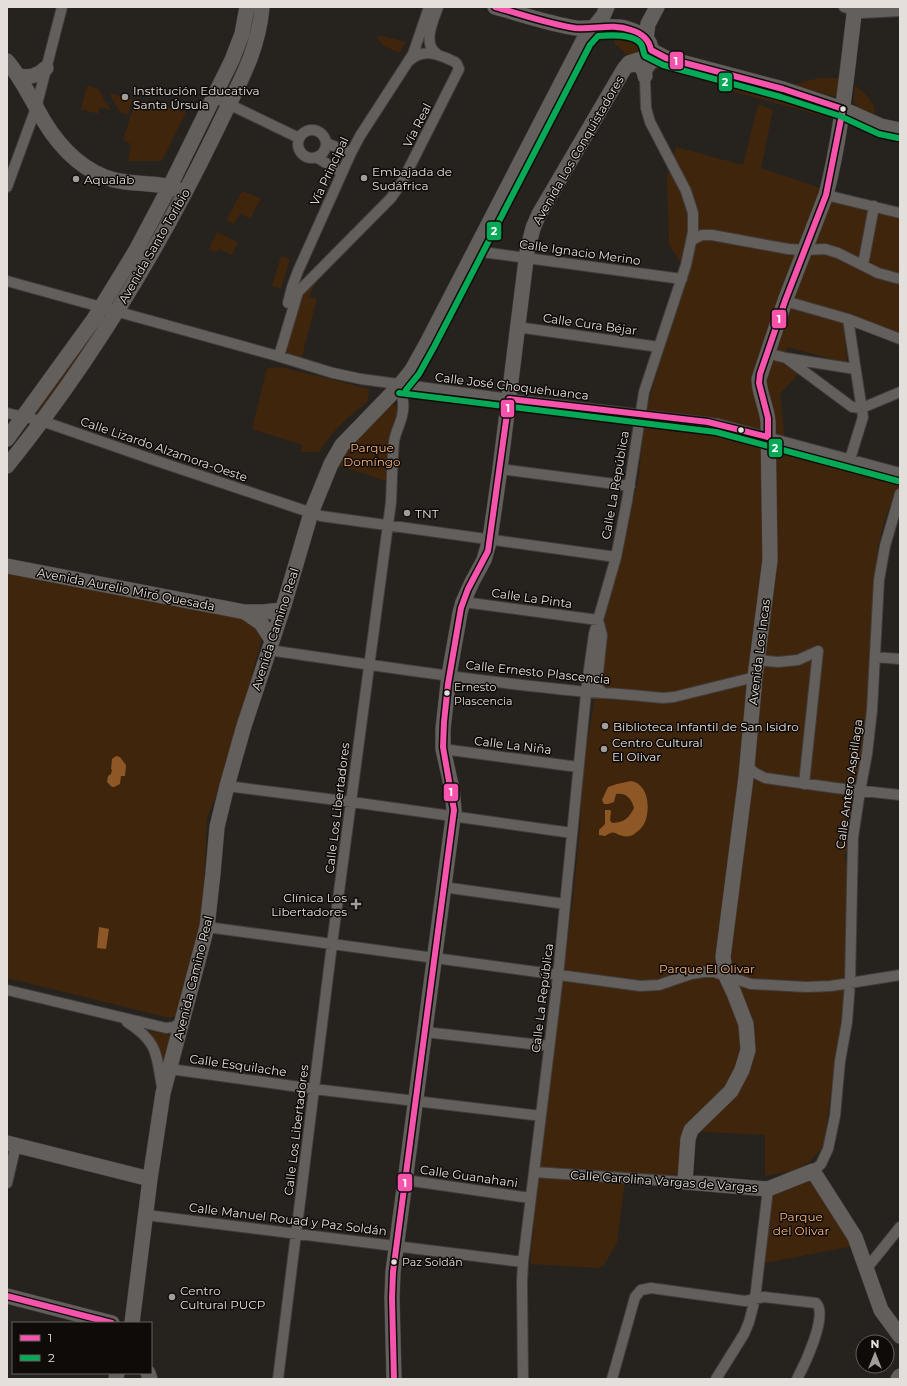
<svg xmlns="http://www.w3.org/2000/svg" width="907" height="1386" viewBox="0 0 907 1386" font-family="Montserrat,sans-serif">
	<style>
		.green { fill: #40250d }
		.water { fill: #8e5826 }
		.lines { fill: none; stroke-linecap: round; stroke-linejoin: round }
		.street-casing { stroke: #413d3b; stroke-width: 12 }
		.secondary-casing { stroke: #413d3b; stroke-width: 16 }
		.street { stroke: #635f5d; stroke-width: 10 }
		.secondary { stroke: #635f5d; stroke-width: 15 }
		.bus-1-casing { stroke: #0f0b09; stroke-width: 9 }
		.bus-2-casing { stroke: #0f0b09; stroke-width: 9 }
		.bus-1 { stroke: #f653ac; stroke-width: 6 }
		.bus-2 { stroke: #06aa56; stroke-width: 6 }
		.poi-dot { fill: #a29d99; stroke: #0f0b09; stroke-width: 1.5 }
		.bus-dot { fill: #e5dfdb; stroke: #0f0b09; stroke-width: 1.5 }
		.labels { text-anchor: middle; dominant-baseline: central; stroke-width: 3; stroke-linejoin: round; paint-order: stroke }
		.bus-label { font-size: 11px; fill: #e5dfdb; stroke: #0f0b09; text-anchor: start }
		.poi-label { font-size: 12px; fill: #e5dfdb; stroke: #0f0b09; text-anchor: start }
		.street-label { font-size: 12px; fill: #e5dfdb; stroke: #0f0b09 }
		.park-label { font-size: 12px; fill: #fab57e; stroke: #0f0b09 }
		.line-badge { stroke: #0f0b09; stroke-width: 1.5 }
		.badge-label { font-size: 11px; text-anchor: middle; font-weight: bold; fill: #fff }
	</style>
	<rect width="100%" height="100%" fill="#26221e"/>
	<!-- green -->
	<path class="green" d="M620,33L630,35L646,48L635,59L626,54L614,43C614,37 615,35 620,33Z
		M382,36L406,42L399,53L384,46L376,37Z
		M818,78H840L837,97L793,85Z
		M855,85C863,92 875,101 875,114H874L856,106L854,103Z
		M87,86L99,89L105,102L112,110L100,107L98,114L81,109Z
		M733,86L783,96L840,113L838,120L731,91Z
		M109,93L132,99L128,115L120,112Z
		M136,99L186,112L162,161H128L131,144L123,140Z
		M758,104L773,110L761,168L900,215V333L844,324L847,363L787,347V357L800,372L780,394L785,442L900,475V485L886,515L878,546L869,656L867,723L858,779L848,826L849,846L844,856L848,867L846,998L837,1043L824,1146L810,1161L796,1170L765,1176V1135L687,1131L680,1176L626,1173L617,1243L604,1265L599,1268L530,1264L540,1157L573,898L580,829L582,772L598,680L605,617L616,562L638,482L645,415L686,271L669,245L667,177L676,147L743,165Z
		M242,191L261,198L250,219L240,213L234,224L226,220Z
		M217,232L238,242L232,255L219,249L217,252L209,249Z
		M281,256L290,259L281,289L272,286Z
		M317,280L309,297L317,299L301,360L284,354L303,294Z
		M101,314L109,317L42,414L33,411Z
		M281,367L369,389L368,401C349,416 332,431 319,452H300L303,445L252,429L267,368Z
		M393,404L400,408L389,482L337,465L342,454Z
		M7,574L247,615L263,635L224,775L207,819L203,913L179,1014L170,1018L7,978Z
		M149,1031L175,1036L163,1067L151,1036Z
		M813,1177L853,1246L765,1263L772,1189Z"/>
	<!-- water -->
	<path class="water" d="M116,756L120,757L126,765L125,776H121L120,784L114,787H112L107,782L108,776L111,774L112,770L111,769L112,759Z
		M631,781C649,784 651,810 644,824C642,828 637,832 633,835C630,836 627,837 623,836C614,834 615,829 605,836L599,835V830L605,824V810H610L611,811L610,820L612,823C625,822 628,819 634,808C632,799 626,792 616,794L614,802L608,804H604L602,800L608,787L617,784Z
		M99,927L109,929L106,949L97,948Z"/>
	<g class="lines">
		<!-- street casing -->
		<g class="street-casing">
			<path id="street" d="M844,7L862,13L900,11
				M437,54C422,44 433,21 438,7
				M214,97L299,138
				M298 144a14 14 0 1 1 28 0a14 14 0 1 1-28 0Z
				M326,143L351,153
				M316,157L342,173
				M7,187L36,108L62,7
				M826,195L900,213
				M692,240L702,235H712L788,249L805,250L825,249L838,253L878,273L900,279
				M475,251L682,279
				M863,265L874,206
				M7,281L274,355L333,373L361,379L509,399L718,424L900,473
				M785,301L848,319L900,339
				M288,303L292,287L298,271L351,153L360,136L413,54L429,7
				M848,319L863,417L850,459
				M517,327L659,347
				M767,353L786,358L855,369
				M279,356L298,292L391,198L402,182L459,69L457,64L455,62C440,55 424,47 409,61
				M786,358L852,407L862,408L900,392
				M7,413L42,421L157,461L321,516L616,557
				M500,469L630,486
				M463,602L598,620L602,635L597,682V687L602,692
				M269,650C372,665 475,681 578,691C606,693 634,695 663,698L674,697L755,677
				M875,657L900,659
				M758,660L778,662L798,660L818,651
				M443,749L578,767
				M747,766L755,773L765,778L836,788L900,795
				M804,784L818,651
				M227,786L352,802L572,833
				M443,887L565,904
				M207,927L640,986L659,985L691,974L704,972H714L751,984L806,987L831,986L900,975
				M7,990L166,1028L174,1027L181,1022
				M127,1022C158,1042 156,1053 162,1087
				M425,1032L549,1046
				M170,1069L314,1089L541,1116
				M813,1171L821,1164L828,1149L835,1116L840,1061L847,1022L850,983L853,837L860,791L867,754L872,710L879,580L885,546L900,494
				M534,1172L685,1182
				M405,1180L530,1198
				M7,1183L16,1145
				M146,1215L523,1262
				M867,1268L900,1227
				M278,1379L332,944L391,502C392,482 392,462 394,442C395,433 400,425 402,416C405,405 402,395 400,385
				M523,1379L522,1282L523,1262L558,976L578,774L587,684L594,634L616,557L627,501L644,392L686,265L693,232V213L686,191L650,122L646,108L645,81L646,72L652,64L666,58
				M612,1379L635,1297L641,1290L651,1288L745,1301L764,1297L816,1303C829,1314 804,1366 797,1379
				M716,1379L744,1334L749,1322L755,1299L768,1189"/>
		</g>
		<!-- secondary casing -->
		<g class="secondary-casing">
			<path id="secondary" d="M495,7C521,14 549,24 576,28C592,30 610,24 625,28C636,31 651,37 651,50
				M855,7C847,70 842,133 826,195L785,301L759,379C759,394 767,407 768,422L770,560L755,677L746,777L723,957L726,976L734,993L746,1024L748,1050L742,1070L731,1091L691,1130L688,1139L685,1182L768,1189L813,1171L855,1237L881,1310L900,1336
				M646,38L648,24L657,7
				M651,50L666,58L783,89L843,109L881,126L900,130
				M7,61C19,75 27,91 36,107C51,136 74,165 105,177C129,187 157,180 179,190
				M627,66C637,62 644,66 645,76
				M19,76C30,78 38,76 46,68
				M7,439L94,319L135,252L170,186L232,60L242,34L247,7
				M7,466C90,363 159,249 216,131C236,88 258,55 262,7
				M7,566L245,612H263L282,610
				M245,612L261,623L272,640
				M7,1143L150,1179
				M7,1296L112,1323
				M132,1323L150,1179L163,1093L207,927L213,873L217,827L227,786L244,726L284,605L311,513L331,464L342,445L400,385L412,370L427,343L583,41L603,16L607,7
				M148,1373L150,1379
				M116,1379L117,1373
				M394,1379L392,1298L393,1272L454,810L452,789L443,749V729L449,675L460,613L463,602L472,582L484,560L490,539L500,469L527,252L533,228L539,214L624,69L629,63L648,57L651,50
				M898,1379L900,1376"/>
		</g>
		<!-- street -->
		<use href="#street" class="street"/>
		<!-- secondary -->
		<use href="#secondary" class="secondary"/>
		<!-- bus-1 casing -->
		<g class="bus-1-casing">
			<path id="bus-1" d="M7,1296L112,1323
				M394,1379L392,1298L393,1272L454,810L443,747L444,722L448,684L461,608L468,589L488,551L509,399L708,422L768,437V418L759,383L760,374L785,301L826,195L843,109L783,89L666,58L651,50C649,39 641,33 631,30C612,23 594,30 575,28C548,24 521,14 495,7"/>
		</g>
		<!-- bus-2 casing -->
		<g class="bus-2-casing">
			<path id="bus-2" d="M406,390L419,374L434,347L590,45L598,36C609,35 634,34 641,44C643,47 643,52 645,56L663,65L781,97L840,116L879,134L898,138
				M399,393L716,432L898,481"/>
		</g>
		<!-- bus-1 -->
		<use href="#bus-1" class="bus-1"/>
		<!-- bus-2 -->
		<use href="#bus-2" class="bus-2"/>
	</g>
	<!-- markers -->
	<g class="poi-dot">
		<circle cx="125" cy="97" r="4"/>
		<circle cx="364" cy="178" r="4"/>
		<circle cx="76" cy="179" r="4"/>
		<circle cx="407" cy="513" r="4"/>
		<circle cx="605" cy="726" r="4"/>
		<circle cx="604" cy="749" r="4"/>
		<path d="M354 898h4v4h4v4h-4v4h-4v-4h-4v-4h4z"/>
		<circle cx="172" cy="1297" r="4"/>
	</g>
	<g class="bus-dot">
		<circle cx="843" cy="109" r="3.5"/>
		<circle cx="741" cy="430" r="3.5"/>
		<circle cx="447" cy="693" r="3.5"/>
		<circle cx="394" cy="1262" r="3.5"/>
	</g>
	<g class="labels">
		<!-- bus labels -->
		<g class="bus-label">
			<text x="454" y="687">Ernesto<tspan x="454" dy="14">Plascencia</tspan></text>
			<text x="402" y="1262">Paz Soldán</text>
		</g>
		<!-- poi labels -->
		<g class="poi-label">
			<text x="133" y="90">Institución Educativa<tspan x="133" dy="14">Santa Úrsula</tspan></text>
			<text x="372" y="171">Embajada de<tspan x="372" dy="14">Sudáfrica</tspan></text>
			<text x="84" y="179">Aqualab</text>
			<text x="415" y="513">TNT</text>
			<text x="613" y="726">Biblioteca Infantil de San Isidro</text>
			<text x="612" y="742">Centro Cultural<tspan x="612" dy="14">El Olivar</tspan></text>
			<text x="347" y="897" text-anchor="end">Clínica Los<tspan x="347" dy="14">Libertadores</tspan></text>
			<text x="180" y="1290">Centro<tspan x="180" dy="14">Cultural PUCP</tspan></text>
		</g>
		<!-- street labels -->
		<g class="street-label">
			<text transform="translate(417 125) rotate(-63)">Vía Real</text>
			<text transform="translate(578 150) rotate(-60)">Avenida Los Conquistadores</text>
			<text transform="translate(329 171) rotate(-65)">Vía Principal</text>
			<text transform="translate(154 246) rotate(-60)">Avenida Santo Toribio</text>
			<text transform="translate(580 252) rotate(8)">Calle Ignacio Merino</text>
			<text transform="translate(590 324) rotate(8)">Calle Cura Béjar</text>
			<text transform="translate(512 386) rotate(7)">Calle José Choquehuanca</text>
			<text transform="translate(164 449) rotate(19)">Calle Lizardo Alzamora-Oeste</text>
			<text transform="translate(615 485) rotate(-80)">Calle La República</text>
			<text transform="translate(126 589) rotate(11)">Avenida Aurelio Miró Quesada</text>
			<text transform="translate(532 598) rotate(8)">Calle La Pinta</text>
			<text transform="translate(275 629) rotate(-72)">Avenida Camino Real</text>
			<text transform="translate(759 652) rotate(-83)">Avenida Los Incas</text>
			<text transform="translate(538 672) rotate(6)">Calle Ernesto Plascencia</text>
			<text transform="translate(513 745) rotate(7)">Calle La Niña</text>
			<text transform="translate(849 784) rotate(-82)">Calle Antero Aspillaga</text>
			<text transform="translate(337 808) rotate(-83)">Calle Los Libertadores</text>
			<text transform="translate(193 978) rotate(-76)">Avenida Camino Real</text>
			<text transform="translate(542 998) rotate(-83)">Calle La República</text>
			<text transform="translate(238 1065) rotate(8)">Calle Esquilache</text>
			<text transform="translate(296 1130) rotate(-83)">Calle Los Libertadores</text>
			<text transform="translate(469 1176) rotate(8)">Calle Guanahani</text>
			<text transform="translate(664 1181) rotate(4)">Calle Carolina Vargas de Vargas</text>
			<text transform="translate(288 1219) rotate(7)">Calle Manuel Rouad y Paz Soldán</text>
		</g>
		<!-- park labels -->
		<g class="park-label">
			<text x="372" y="447">Parque<tspan x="372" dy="14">Domíngo</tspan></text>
			<text x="707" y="968">Parque El Olivar</text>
			<text x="801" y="1216">Parque<tspan x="801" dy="14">del Olivar</tspan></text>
		</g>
	</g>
	<g class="line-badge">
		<rect x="669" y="51" width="15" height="19" rx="4" fill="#f653ac"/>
		<rect x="718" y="72" width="15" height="20" rx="4" fill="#06aa56"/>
		<rect x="486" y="221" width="16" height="20" rx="4" fill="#06aa56"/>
		<rect x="771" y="309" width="16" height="20" rx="4" fill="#f653ac"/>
		<rect x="500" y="399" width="15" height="19" rx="4" fill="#f653ac"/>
		<rect x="768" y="438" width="15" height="20" rx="4" fill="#06aa56"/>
		<rect x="443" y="783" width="16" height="19" rx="4" fill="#f653ac"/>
		<rect x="397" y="1173" width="16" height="19" rx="4" fill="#f653ac"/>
	</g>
	<g class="badge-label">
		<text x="676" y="65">1</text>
		<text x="725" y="86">2</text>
		<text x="494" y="235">2</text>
		<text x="779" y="323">1</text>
		<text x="508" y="412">1</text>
		<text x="775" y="452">2</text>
		<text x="451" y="796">1</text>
		<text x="405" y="1187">1</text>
	</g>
	<!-- border -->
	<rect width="907" height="1386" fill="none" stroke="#e5dfdb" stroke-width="16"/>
	<!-- legend -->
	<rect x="12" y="1322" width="140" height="52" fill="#0f0b09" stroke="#65605d"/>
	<rect x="20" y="1335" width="20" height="6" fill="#f653ac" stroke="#65605d"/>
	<text x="48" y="1342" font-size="12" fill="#e5dfdb">1</text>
	<rect x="20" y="1355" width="20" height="6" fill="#06aa56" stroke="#65605d"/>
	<text x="48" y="1362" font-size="12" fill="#e5dfdb">2</text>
	<!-- north arrow -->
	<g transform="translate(875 1354)"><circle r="19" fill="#0f0b09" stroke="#65605d"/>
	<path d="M0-3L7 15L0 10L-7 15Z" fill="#a29d99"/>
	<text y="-6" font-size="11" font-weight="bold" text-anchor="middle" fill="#e5dfdb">N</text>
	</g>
</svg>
